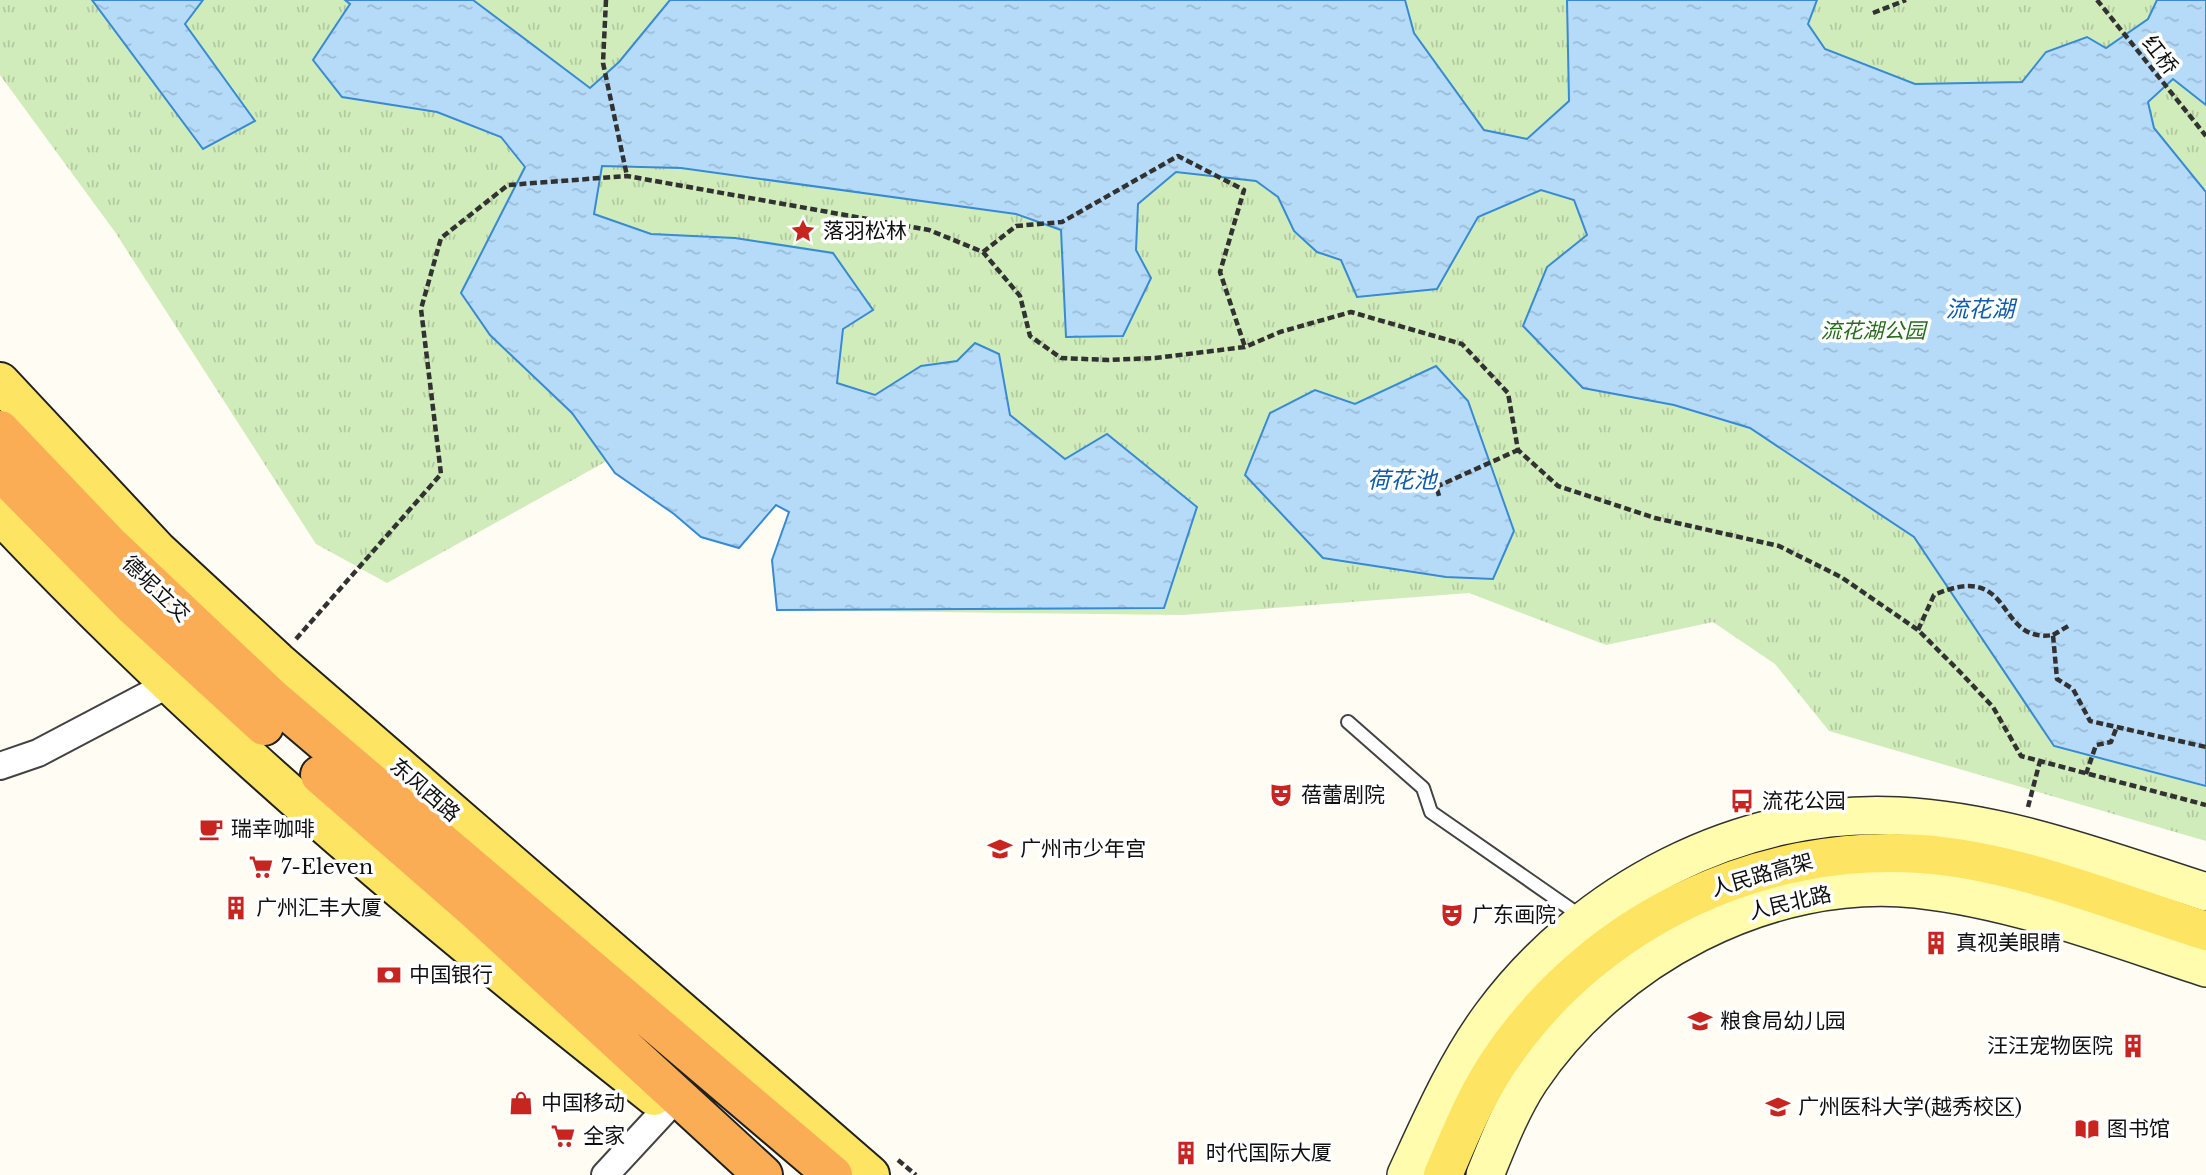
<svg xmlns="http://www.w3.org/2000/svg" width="2206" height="1175" viewBox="0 0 2206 1175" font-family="'Libre Baskerville','Noto Sans SC',serif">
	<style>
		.park { fill: url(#park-tufts) }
		.water { fill: url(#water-ripples); stroke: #388ad4; stroke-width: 2 }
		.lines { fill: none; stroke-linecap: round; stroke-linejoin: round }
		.lane-casing { stroke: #434343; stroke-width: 16 }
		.street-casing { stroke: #434343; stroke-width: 30 }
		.secondary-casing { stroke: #323232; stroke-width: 40 }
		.primary-casing { stroke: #212121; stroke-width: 42 }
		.highway-casing { stroke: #212121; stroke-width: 42 }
		.path { stroke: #323232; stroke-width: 4.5; stroke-dasharray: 7 3.5; stroke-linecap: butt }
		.lane { stroke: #fff; stroke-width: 12 }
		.street { stroke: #fff; stroke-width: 26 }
		.secondary { stroke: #fffcae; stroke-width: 37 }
		.primary { stroke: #fee463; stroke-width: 38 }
		.highway { stroke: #fbad55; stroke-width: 38 }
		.path-bridge { stroke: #323232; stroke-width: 4.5; stroke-dasharray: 7 3.5; stroke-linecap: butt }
		.labels { text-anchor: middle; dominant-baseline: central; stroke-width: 7; stroke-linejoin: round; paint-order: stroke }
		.street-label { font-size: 21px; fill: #101010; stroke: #fff }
		.poi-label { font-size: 21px; fill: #101010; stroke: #fff; text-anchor: start }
		.park-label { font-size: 21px; font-style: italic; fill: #276c1c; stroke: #fff }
		.water-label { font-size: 23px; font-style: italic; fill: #115ca9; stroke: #fff }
	</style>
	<defs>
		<pattern id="park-tufts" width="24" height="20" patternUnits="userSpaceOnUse" patternTransform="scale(1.75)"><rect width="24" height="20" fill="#d0ecba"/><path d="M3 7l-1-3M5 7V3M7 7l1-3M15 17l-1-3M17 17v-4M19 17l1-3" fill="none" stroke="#b2c99f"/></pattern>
		<pattern id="water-ripples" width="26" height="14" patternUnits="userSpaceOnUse" patternTransform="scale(1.75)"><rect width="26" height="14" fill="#b5dbf9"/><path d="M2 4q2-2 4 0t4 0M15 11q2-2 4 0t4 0" fill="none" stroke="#9bbbd4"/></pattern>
	</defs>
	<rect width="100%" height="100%" fill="#fffdf3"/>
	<!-- park -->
	<path class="park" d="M0,0H2206V841L1829,731L1775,664L1713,622L1606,645L1469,593L1183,615L777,610L772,560L789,512L776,505L739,548L701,537L614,457L387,583L316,544L115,232L0,75Z"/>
	<!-- water -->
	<path class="water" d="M92,0H203L185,24L255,121L203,149Z
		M345,0H473L590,88L619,62L670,0H1405L1414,33L1484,130L1527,139L1569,101L1567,0H1817L1808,24L1825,49L1915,84L2022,82L2046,52L2087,37L2106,48L2148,19L2157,0H2206V105L2173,79L2148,102L2154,128L2206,192V786L2054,746L1914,537L1750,428L1674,405L1583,388L1523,326L1547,267L1587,235L1574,200L1541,190L1478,217L1437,289L1357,297L1341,260L1317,252L1294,231L1278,197L1256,181L1176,172L1138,204L1136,250L1151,278L1123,336L1066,337L1061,230L1016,214L681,168L602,166L594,214L651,234L735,238L833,253L873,310L843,329L837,383L875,395L921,366L957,361L975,343L999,354L1010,415L1065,459L1107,434L1197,507L1164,608L777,610L772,560L789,512L776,505L739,548L701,537L674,514L615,473L572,413L490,335L461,293L525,167L501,137L437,112L342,97L313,60L350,4Z
		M1436,366L1468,401L1514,531L1493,579L1446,577L1323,558L1245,475L1270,413L1315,390L1355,404Z"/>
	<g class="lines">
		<!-- lane casing -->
		<g class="lane-casing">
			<path id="lane" d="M1348,722L1423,788L1431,812L1582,917"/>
		</g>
		<!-- street casing -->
		<g class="street-casing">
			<path id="street" d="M0,766L38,753L169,684
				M605,1175L668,1107"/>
		</g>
		<!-- secondary casing -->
		<g class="secondary-casing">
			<path id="secondary" d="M1406,1175C1431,1121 1455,1065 1491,1016C1583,891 1741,808 1898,816C2004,821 2106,860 2206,892
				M1485,1175C1498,1143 1511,1109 1530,1080C1612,958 1768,874 1916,889C2016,900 2111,937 2206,968"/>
		</g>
		<!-- primary casing -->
		<g class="primary-casing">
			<path id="primary" d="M0,382L158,551L277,661L870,1175
				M0,514C200,727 425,915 654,1096
				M1443,1175C1461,1133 1478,1090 1505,1053C1598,920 1759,843 1921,854C2018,861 2114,902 2206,931"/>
		</g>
		<!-- highway casing -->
		<g class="highway-casing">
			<path id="highway" d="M0,430L108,543L272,698L833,1175
				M0,471L132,605L264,726
				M320,775L476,911L763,1175"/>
		</g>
		<!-- path -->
		<path class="path" d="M606,0L603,63L627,176
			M2097,0L2206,136
			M1873,13L1906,0
			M983,252L1016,226L1062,222L1178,156L1244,190L1220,272L1245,347
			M1431,469L1440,499
			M1436,487L1518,450
			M296,639L441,474L421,309L441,238L508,185L627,176L929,230L983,252L1020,296L1030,336L1061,358L1108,360L1155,358L1245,347L1280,332L1351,312L1462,344L1508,393L1518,450L1558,486L1655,518L1779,546L1841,577L1918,630L1961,673L1993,707L2021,756L2206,805
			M2086,774L2096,745L2111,742L2116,729
			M2028,807L2040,761
			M898,1160L916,1175"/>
		<!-- lane -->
		<use href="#lane" class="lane"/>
		<!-- street -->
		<use href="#street" class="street"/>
		<!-- secondary -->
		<use href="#secondary" class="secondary"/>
		<!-- primary -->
		<use href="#primary" class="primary"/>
		<!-- highway -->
		<use href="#highway" class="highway"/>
		<!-- path-bridge -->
		<path class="path-bridge" d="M1918,630L1934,595C2016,559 1994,644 2053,635L2057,679L2073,689L2090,721L2206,747
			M2053,635L2070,625"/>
	</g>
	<!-- icons -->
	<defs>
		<g id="sight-bare" transform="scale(1.89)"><path d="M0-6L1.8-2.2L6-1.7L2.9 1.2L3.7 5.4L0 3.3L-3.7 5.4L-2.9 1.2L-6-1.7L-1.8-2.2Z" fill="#c82420" stroke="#fff" stroke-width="2.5" paint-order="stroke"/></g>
		<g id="theatre-bare" transform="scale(1.89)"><path d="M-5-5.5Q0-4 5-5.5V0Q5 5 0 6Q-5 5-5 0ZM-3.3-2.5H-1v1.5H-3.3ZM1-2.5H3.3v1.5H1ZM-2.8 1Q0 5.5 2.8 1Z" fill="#c82420" stroke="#fff" stroke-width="2.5" paint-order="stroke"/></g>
		<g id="bus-bare" transform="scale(1.89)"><path d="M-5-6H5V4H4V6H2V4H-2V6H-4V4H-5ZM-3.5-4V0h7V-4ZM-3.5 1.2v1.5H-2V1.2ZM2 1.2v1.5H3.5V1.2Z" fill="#c82420" stroke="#fff" stroke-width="2.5" paint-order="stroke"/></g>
		<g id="cafe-bare" transform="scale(1.89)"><path d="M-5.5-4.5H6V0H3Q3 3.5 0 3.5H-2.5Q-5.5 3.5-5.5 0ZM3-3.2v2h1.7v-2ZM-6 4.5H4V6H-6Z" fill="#c82420" stroke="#fff" stroke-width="2.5" paint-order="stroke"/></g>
		<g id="school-bare" transform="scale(1.89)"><path d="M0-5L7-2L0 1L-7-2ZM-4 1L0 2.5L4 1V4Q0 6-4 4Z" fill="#c82420" stroke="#fff" stroke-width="2.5" paint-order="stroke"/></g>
		<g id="supermarket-bare" transform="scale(1.89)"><path d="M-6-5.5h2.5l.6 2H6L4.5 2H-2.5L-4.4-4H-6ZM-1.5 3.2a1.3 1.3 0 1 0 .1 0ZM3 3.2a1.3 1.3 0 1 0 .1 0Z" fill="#c82420" stroke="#fff" stroke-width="2.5" paint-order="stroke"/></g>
		<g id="building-bare" transform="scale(1.89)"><path d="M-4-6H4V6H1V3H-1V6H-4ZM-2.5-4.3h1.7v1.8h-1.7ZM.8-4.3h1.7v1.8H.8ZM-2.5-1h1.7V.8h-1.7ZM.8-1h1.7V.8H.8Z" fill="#c82420" stroke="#fff" stroke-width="2.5" paint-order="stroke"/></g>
		<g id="bank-bare" transform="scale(1.89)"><path d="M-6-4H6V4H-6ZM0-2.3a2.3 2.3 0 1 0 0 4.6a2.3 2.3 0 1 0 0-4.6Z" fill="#c82420" stroke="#fff" stroke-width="2.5" paint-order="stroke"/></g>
		<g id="shop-bare" transform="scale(1.89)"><path d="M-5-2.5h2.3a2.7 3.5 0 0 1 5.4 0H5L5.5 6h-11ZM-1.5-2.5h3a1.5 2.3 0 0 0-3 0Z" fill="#c82420" stroke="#fff" stroke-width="2.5" paint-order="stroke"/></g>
		<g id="university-bare" transform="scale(1.89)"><path d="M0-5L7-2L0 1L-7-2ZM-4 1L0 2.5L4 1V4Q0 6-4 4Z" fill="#c82420" stroke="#fff" stroke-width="2.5" paint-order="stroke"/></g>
		<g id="library-bare" transform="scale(1.89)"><path d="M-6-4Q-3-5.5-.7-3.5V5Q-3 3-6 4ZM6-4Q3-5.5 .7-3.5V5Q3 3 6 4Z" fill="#c82420" stroke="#fff" stroke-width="2.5" paint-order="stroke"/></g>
	</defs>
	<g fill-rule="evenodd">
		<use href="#sight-bare" x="803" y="231"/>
		<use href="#theatre-bare" x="1281" y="795"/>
		<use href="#bus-bare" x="1742" y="801"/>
		<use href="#cafe-bare" x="211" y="829"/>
		<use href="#school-bare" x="1000" y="849"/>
		<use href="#supermarket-bare" x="261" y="867"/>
		<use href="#building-bare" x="236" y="908"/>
		<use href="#theatre-bare" x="1452" y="915"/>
		<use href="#building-bare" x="1936" y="943"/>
		<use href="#bank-bare" x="389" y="975"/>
		<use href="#school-bare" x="1700" y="1021"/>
		<use href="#building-bare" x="2133" y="1046"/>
		<use href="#shop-bare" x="521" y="1103"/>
		<use href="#university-bare" x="1778" y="1107"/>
		<use href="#library-bare" x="2087" y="1129"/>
		<use href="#supermarket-bare" x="563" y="1136"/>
		<use href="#building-bare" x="1186" y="1153"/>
	</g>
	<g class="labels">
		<!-- street labels -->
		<g class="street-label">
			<text transform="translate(2160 55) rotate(52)">红桥</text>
			<text transform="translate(156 589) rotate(44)">德坭立交</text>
			<text transform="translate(425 790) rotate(41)">东风西路</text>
			<text transform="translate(1762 875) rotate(-16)">人民路高架</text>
			<text transform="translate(1790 903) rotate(-13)">人民北路</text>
		</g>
		<!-- poi labels -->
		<g class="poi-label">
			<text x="823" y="231">落羽松林</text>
			<text x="1301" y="795">蓓蕾剧院</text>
			<text x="1762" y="801">流花公园</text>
			<text x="231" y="829">瑞幸咖啡</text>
			<text x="1020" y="849">广州市少年宫</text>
			<text x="281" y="867">7-Eleven</text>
			<text x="256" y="908">广州汇丰大厦</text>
			<text x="1472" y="915">广东画院</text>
			<text x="1956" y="943">真视美眼睛</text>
			<text x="409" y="975">中国银行</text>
			<text x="1720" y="1021">粮食局幼儿园</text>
			<text x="2113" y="1046" text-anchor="end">汪汪宠物医院</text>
			<text x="541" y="1103">中国移动</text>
			<text x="1798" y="1107">广州医科大学(越秀校区)</text>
			<text x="2107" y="1129">图书馆</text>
			<text x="583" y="1136">全家</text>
			<text x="1206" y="1153">时代国际大厦</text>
		</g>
		<!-- park labels -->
		<g class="park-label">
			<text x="1873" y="331">流花湖公园</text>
		</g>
		<!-- water labels -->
		<g class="water-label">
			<text x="1980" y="309">流花湖</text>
			<text x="1402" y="480">荷花池</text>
		</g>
	</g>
</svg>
